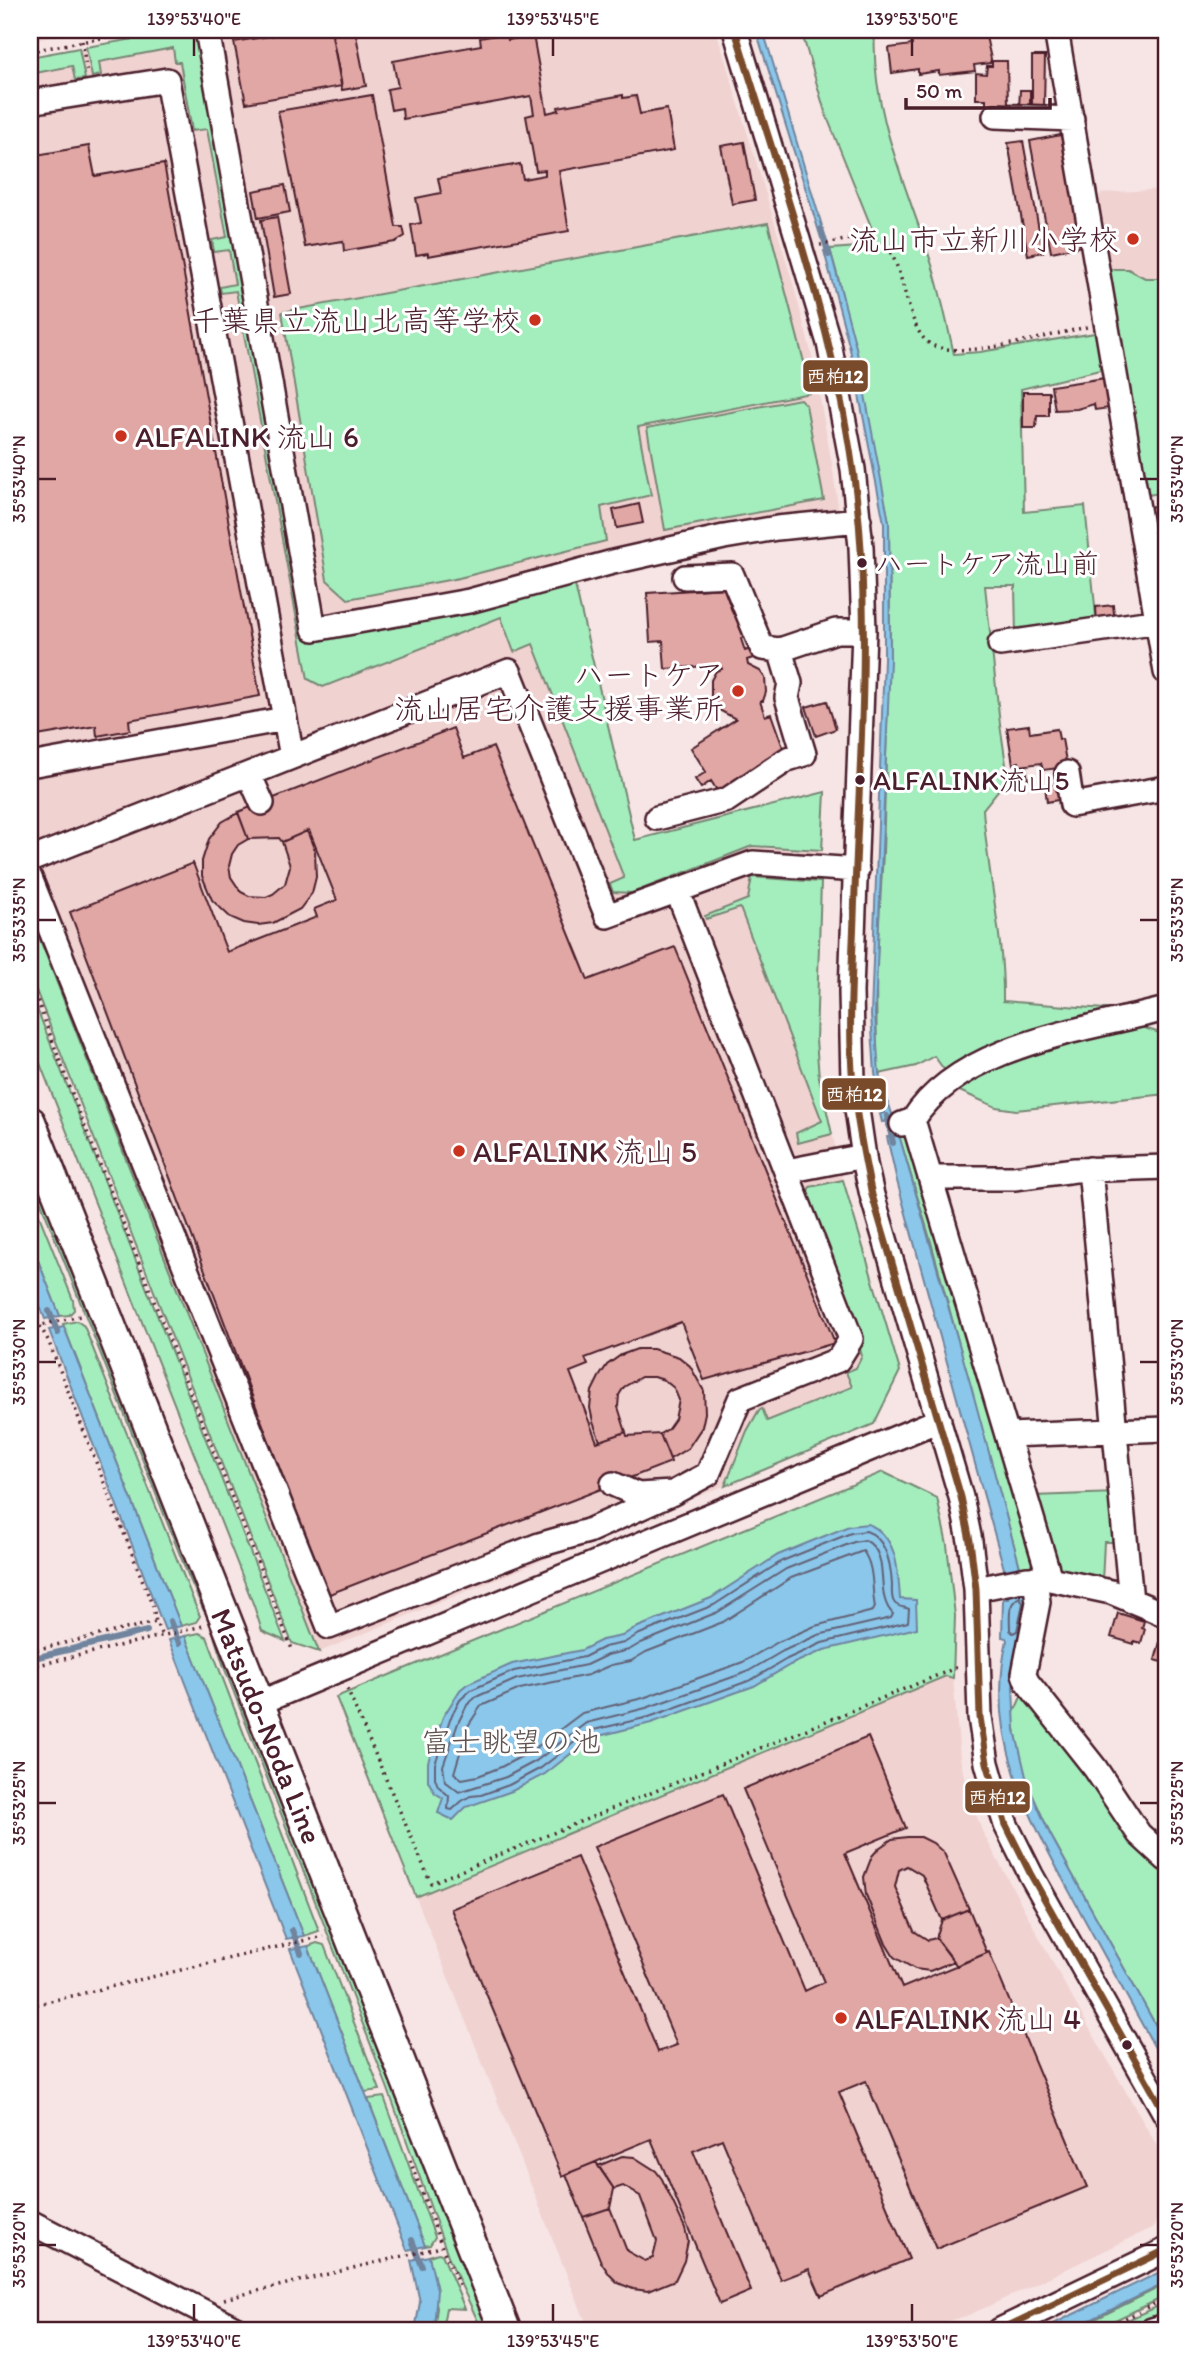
<svg xmlns="http://www.w3.org/2000/svg" width="1196" height="2360" viewBox="0 0 1196 2360" font-family="Itim,'Klee One',sans-serif">
	<style>
		.built { fill: #f0d2d1 }
		.green { fill: #a4eebd; stroke: #778674; stroke-width: 2 }
		.water { fill: #8ac7ea; stroke: #70849e; stroke-width: 2 }
		.lines { fill: none; stroke-linecap: round; stroke-linejoin: round }
		.shore { stroke: #646277; stroke-width: 2 }
		.stream { stroke: #70849e; stroke-width: 6 }
		.building { fill: #e1a7a5; stroke: #4a1f2b; stroke-width: 2 }
		.minor-casing { stroke: #4a1f2b; stroke-width: 28 }
		.major-casing { stroke: #4a1f2b; stroke-width: 35 }
		.path { stroke: #4a1f2b; stroke-width: 3.5; stroke-dasharray: 2 5; stroke-linecap: butt }
		.minor { stroke: #fff; stroke-width: 23 }
		.major { stroke: #fff; stroke-width: 30 }
		.bus-1-casing { stroke: #fff; stroke-width: 12 }
		.bus-1 { stroke: #7a4b2a; stroke-width: 7 }
		.ticks { fill: none; stroke: #4a1f2b; stroke-width: 2.5 }
		.poi-dot { fill: #c8321e; stroke: #fff; stroke-width: 2.5 }
		.bus-dot { fill: #4a1f2b; stroke: #fff; stroke-width: 2.5 }
		.labels { text-anchor: middle; dominant-baseline: central; stroke-width: 6; stroke-linejoin: round; paint-order: stroke }
		.bus-label { font-size: 28px; fill: #4a1f2b; stroke: #fff; text-anchor: start }
		.poi-label { font-size: 30px; fill: #4a1f2b; stroke: #fff; text-anchor: end }
		.street-label { font-size: 30px; fill: #4a1f2b; stroke: #fff }
		.park-label { font-size: 30px; fill: #605350; stroke: #fff }
		.line-badge { stroke: #fff; stroke-width: 2.5 }
		.badge-label { font-size: 19px; text-anchor: middle; font-weight: bold; fill: #fff }
		.neatline { fill: none; stroke: #4a1f2b; stroke-width: 2.5 }
		.ticks-label { font-size: 18px; text-anchor: middle; fill: #4a1f2b }
	</style>
	<rect width="100%" height="100%" fill="#f6e5e4"/>
	<filter id="ink" filterUnits="userSpaceOnUse"><feTurbulence type="fractalNoise" baseFrequency=".0143" numOctaves="2"/><feDisplacementMap in="SourceGraphic" scale="14" xChannelSelector="R" yChannelSelector="G"/><feConvolveMatrix kernelMatrix="1 2 1 2 8 2 1 2 1" color-interpolation-filters="sRGB"/></filter>
	<g filter="url(#ink)">
		<!-- built -->
		<path class="built" d="M30,30H90L30,41Z
			M187,30H196L306,638L416,621L574,581L635,840L825,792L817,956L816,1040L819,1077L843,1180L900,1371L874,1424L319,1652L30,914V57Z
			M218,30H716L793,283L812,356L832,464L839,514L479,589L328,616L318,611Z
			M1166,189V317L1112,325L1096,209L1101,193Z
			M946,1676L953,1678L960,1757L966,1786L982,1831L1066,1987L1166,2162V2189L1154,2227L989,2306L966,2316L918,2330H589L416,1897Z"/>
		<!-- green -->
		<path class="green" d="M187,30H196L306,638L416,621L574,581L635,840L825,792L822,850L752,846L632,893L613,892L610,884L624,878L533,644L514,652L501,617L323,687L308,679L236,291L221,293L220,287L235,284L229,250L214,252L212,240L227,237L207,129L192,131L180,62H175L173,48L99,62L101,75L92,77L86,47Z
			M801,30H875C870,112 908,189 932,265C941,294 947,324 954,354L980,352L1101,332L1108,368L1021,389L1024,512L1085,506L1097,626L1016,635L1015,586H985L1000,724L1008,778L983,809C987,873 1004,936 1003,1001L1131,1011L949,1076L934,1056L916,1066L879,1074L877,1063L876,974L883,853L890,633L889,522L839,281L830,249L873,246L874,234L825,112Z
			M79,48L85,79L75,80L72,66L30,74V57Z
			M768,223L805,366L810,393L638,427L651,495L601,507L606,541L459,578L348,599L327,580L282,312Z
			M1104,269H1128L1145,278H1166V492L1142,496Z
			M800,399L806,405L824,500L665,530L647,428Z
			M752,877L821,882L816,1040L819,1077L832,1134L798,1143L796,1133L822,1121L740,908L706,919L705,916L748,899Z
			M30,914L319,1652L292,1643L30,975Z
			M30,991L285,1641L262,1631L254,1606L30,1038Z
			M1126,1022L1166,1035V1094L1016,1110L996,1107L955,1089L1003,1061Z
			M904,1130L917,1176H920L1036,1562L1033,1568L1021,1571L931,1242L898,1132Z
			M30,1155L207,1613L204,1611L188,1575L30,1175Z
			M843,1180L900,1371L874,1424L725,1486L747,1431L759,1410L762,1408L767,1421L852,1387L846,1372L856,1368L862,1356L850,1315L806,1194L810,1187Z
			M30,1193L73,1300L74,1310L69,1315L60,1316L30,1240Z
			M77,1321L84,1326L198,1612L200,1616L196,1622L181,1626L63,1324Z
			M883,1472L937,1498L947,1545L955,1616L953,1678L946,1676L416,1897L336,1697Z
			M1116,1493L1120,1542H1104L1102,1582L1061,1571L1056,1566L1033,1496Z
			M199,1633L207,1637L319,1931L304,1936L185,1636Z
			M218,1634L488,2330H482L450,2261L388,2089L224,1667L215,1639L214,1635Z
			M1024,1690L1166,1865V2044L1050,1834L1028,1785L1019,1753L1013,1715Z
			M317,1943L324,1945L380,2090L365,2092L308,1946Z
			M384,2097L435,2237L430,2245L425,2246L368,2099Z
			M438,2253L442,2254L465,2309L446,2308L442,2330H434L437,2308L429,2256Z
			M1166,2284V2296L1094,2330H1073Z
			M1166,2302V2313L1130,2330H1106Z"/>
		<!-- water -->
		<path class="water" d="M756,30H763L825,236L821,238Z
			M830,249L856,347L889,522L890,660L875,1014L879,1074L894,1120L882,1122L880,1114L884,1113L875,1073L871,1015L884,659V523L850,349L824,251Z
			M899,1135L971,1386L1021,1571L1006,1576L897,1181L887,1137Z
			M30,1240L60,1316L45,1319L30,1280Z
			M64,1327L181,1626L165,1630L49,1330Z
			M868,1524C898,1536 898,1571 900,1599L916,1600L917,1628L824,1650L790,1665L754,1686L651,1723L591,1738L545,1774L512,1791L466,1807L453,1820L438,1813L443,1798L435,1793L428,1781V1762L443,1717L460,1690L467,1684L512,1664L582,1650L602,1640L622,1636L633,1629L711,1598L778,1555L849,1526Z
			M1029,1587L1028,1608L1013,1687L1015,1730L1028,1785L1050,1834L1166,2044V2068C1138,2016 1109,1965 1081,1913C1035,1827 983,1742 1007,1640L1006,1638L1002,1637L1003,1599H1008V1593Z
			M185,1636L304,1936L286,1939L169,1640Z
			M308,1946L425,2246L407,2250L290,1949Z
			M429,2256L437,2290L434,2328V2330H415L420,2302L411,2260Z
			M1166,2269V2283L1070,2330H1041Z"/>
		<g class="lines">
			<!-- shore -->
			<path class="shore" d="M866,1531C887,1538 891,1565 892,1585C892,1589 891,1598 894,1602C896,1607 904,1607 909,1609L908,1622L822,1643L787,1659L751,1680L649,1717L589,1731L541,1768L509,1785L481,1795L471,1796L462,1801L452,1810L448,1809L449,1796L438,1786L435,1778V1764L450,1719L460,1700L471,1690L514,1671L584,1657L604,1647L624,1643L637,1635L714,1605L782,1561L851,1533Z
				M865,1540C893,1555 873,1595 893,1614L891,1618L818,1635L783,1651L747,1672L646,1708L586,1723L536,1761L506,1777L459,1792L445,1781L443,1766L458,1723L467,1705L476,1697L517,1679L586,1665L607,1655L629,1650L641,1643L718,1612L786,1569L854,1542Z
				M863,1551C875,1568 871,1588 875,1607L873,1611L815,1626L778,1642L743,1662L643,1698L582,1713L530,1752L501,1767L478,1776L462,1779L454,1773L468,1726L481,1706L520,1689L588,1675L611,1665L631,1661L646,1652L723,1622L791,1578Z
				M1020,1597L1023,1603L1017,1631L1013,1633L1010,1630C1010,1618 1007,1603 1020,1597Z"/>
			<!-- stream -->
			<path class="stream" d="M821,229L829,255
				M887,1116L893,1143
				M49,1311L58,1333
				M170,1621L179,1643
				M30,1659L147,1631
				M292,1930L301,1953
				M412,2240L422,2266"/>
		</g>
		<!-- building -->
		<path class="building" d="M304,30H331L342,86L246,103L234,42Z
			M331,30H355L366,86L342,90Z
			M985,32L991,59L990,63L974,65L975,71L939,75V71L918,74V69L892,73L889,48L912,45L911,40Z
			M507,33L508,40L533,35L547,113L559,110L558,107L623,95V98L636,96L640,114L667,109L674,150L559,171L569,231L428,256V253L416,255L411,225L421,223L416,198L441,193L438,178L520,164L523,179L545,175V170L536,171L526,116L534,114L531,96L403,119L402,108L391,110L387,89L398,87L393,61L481,45L480,38Z
			M1032,56H1045L1044,108H1032Z
			M992,61H1007L1008,105L993,106L986,104V99H976V73L986,74L987,66H992Z
			M1020,90H1030V109H1019Z
			M372,95L396,227H403L405,236L395,242L344,251L343,241L305,247L278,111Z
			M1061,135L1082,246L1051,252L1030,141Z
			M1023,141L1043,252L1028,255L1008,143Z
			M744,142L755,200L732,204L721,146Z
			M89,146L95,176L164,164L260,696L129,720L130,730L97,736L96,726L31,737L30,156Z
			M285,185L290,212L258,218L253,191Z
			M277,217L291,294L274,297L261,220Z
			M1105,378L1110,408L1095,410L1094,404L1077,409L1055,410L1051,386Z
			M1023,392H1049V416H1037L1036,428H1023Z
			M639,504L643,523L617,528L613,510Z
			M1166,504V538L1155,540L1149,507Z
			M724,588L733,614L737,615L746,633L741,639L745,651L750,649L753,658L747,660L748,665L760,671L765,678L766,692L763,701H760L765,716L771,714L785,753L720,795L711,781L701,788L695,779L706,772L691,748L736,719L719,710L711,697V680L716,671L722,669L720,665L665,669L663,641L650,642L647,593Z
			M1113,605L1115,622L1097,624L1096,607Z
			M827,701L836,729L816,736L806,707Z
			M1029,725L1030,733L1057,729L1059,739H1062L1067,767L1043,770L1041,763L1020,766L1019,762L1013,764L1007,728Z
			M453,728L464,758L493,747L588,980L675,947L835,1343L704,1380L681,1322L585,1358L588,1365L570,1372L597,1442L626,1432L627,1436L660,1434L671,1462L327,1595L70,912L193,863L227,952L317,917L314,909L337,900L309,830L282,842L279,838L248,839L238,812Z
			M1026,766L1028,781L1018,782L1016,767Z
			M1061,783L1063,799L1047,802L1045,786Z
			M238,813L248,839L238,845L232,854L229,866L231,877L241,892L249,896L266,897L273,894L285,884L290,866L282,842L307,831L315,851L316,877L312,893L300,909L273,923L258,925L244,923L230,917L212,900L202,876V861L209,839L222,822Z
			M637,1349H653L679,1357L690,1366L704,1391L705,1413L702,1427L688,1448L670,1459L660,1434L668,1429L675,1419L679,1400L674,1388L664,1380L654,1377H641L624,1387L619,1395L618,1407L626,1432L600,1441L593,1422L590,1408L592,1391L599,1377L607,1365L621,1355Z
			M1118,1613L1144,1621L1142,1628L1145,1629L1141,1643L1134,1641V1644L1111,1637Z
			M1161,1638L1166,1640V1663L1155,1660Z
			M868,1737L906,1828L845,1853L902,1988L989,1952L1087,2187L936,2249L866,2081L839,2092L909,2259L821,2296L809,2269L781,2280L722,2139L693,2151L751,2291L720,2304L651,2139L562,2176L451,1909L577,1857L658,2052L677,2045L594,1847L723,1794L805,1991L824,1982L743,1789Z
			M907,1837H921L933,1843L944,1853L969,1909L942,1920L922,1875L907,1866L899,1870L895,1887L914,1931L928,1940L936,1938L954,1961L930,1971L915,1969L894,1957L886,1944L866,1895L864,1877L872,1856L879,1848L892,1839Z
			M969,1909L987,1953L957,1966L936,1938L942,1920Z
			M622,2156L634,2157L656,2171L662,2179L685,2228L688,2241L684,2261L675,2280L648,2291L633,2289L618,2283L610,2275L601,2262L583,2217L610,2208L627,2251L645,2261L653,2258L657,2241L640,2196L623,2186L614,2189L598,2166Z
			M596,2162L614,2189L610,2208L583,2217L566,2174Z"/>
		<g class="lines">
			<!-- minor casing -->
			<g class="minor-casing">
				<path id="minor" d="M207,30L314,629L469,601L613,562L724,537L777,528L859,520
					M735,30L829,343L853,469L861,547L864,631L851,992L853,1082L865,1164L872,1195L961,1497L970,1541L976,1589L980,1717L987,1763L993,1784L1006,1825L1031,1875L1166,2115
					M1056,30L1166,672
					M30,102L167,80L292,757
					M995,116L1072,119
					M1000,644L1166,620
					M780,650L836,631H864
					M30,765L285,719
					M1067,773L1072,805L1166,788
					M262,803L249,774L509,671L607,916L753,863L857,870
					M657,818L727,800L788,759L804,754L787,698L790,683L780,650L762,648L732,575L685,577
					M30,860L249,774
					M30,878L329,1627L539,1545L588,1531L673,1493
					M913,1120L1050,1579H1027L976,1589
					M902,1124L913,1120C961,1044 1086,1030 1166,1009
					M1090,1169L1131,1601
					M787,1171L864,1156
					M931,1178H1014L1075,1170L1166,1167
					M1007,1435L1166,1429
					M613,1484L638,1495L673,1493L708,1474L740,1399L838,1360L851,1339L677,890
					M1035,1578L1038,1602L1024,1674L1027,1682L1095,1768L1139,1834L1166,1859
					M1050,1579L1111,1592L1166,1615
					M259,1703L939,1420
					M30,2222L239,2330
					M1000,2330L1166,2250
					M1152,2330L1166,2326"/>
			</g>
			<!-- major casing -->
			<g class="major-casing">
				<path id="major" d="M30,1122L505,2330"/>
			</g>
			<!-- path -->
			<path class="path" d="M82,41L87,74
				M30,51L147,30
				M820,245C835,243 858,235 873,238C908,246 901,333 934,346C967,359 1050,335 1087,327
				M30,981L76,1104L292,1649
				M40,1326L48,1340L153,1607L156,1622
				M30,1328L80,1316
				M30,1651L156,1622L162,1636
				M30,1667L203,1626
				M347,1689L431,1883L958,1667
				M30,2006L323,1936
				M410,2160L442,2247L461,2290
				M224,2299L441,2247
				M1146,2308L1166,2299
				M1100,2330L1139,2312"/>
			<!-- minor -->
			<use href="#minor" class="minor"/>
			<!-- major -->
			<use href="#major" class="major"/>
			<!-- bus-1 casing -->
			<g class="bus-1-casing">
				<path id="bus-1" d="M735,30C786,198 851,372 861,549C868,671 858,795 854,917C852,972 848,1029 853,1084C857,1121 864,1158 872,1195L961,1497L970,1541L976,1589L980,1717L987,1763L1006,1825L1031,1875L1166,2115
					M1000,2330L1166,2250"/>
			</g>
			<!-- bus-1 -->
			<use href="#bus-1" class="bus-1"/>
		</g>
	</g>
	<!-- ticks -->
	<path class="ticks" d="M194,38V56M553,38V56M912,38V56M38,479H56M1140,479H1158M38,920H56M1140,920H1158M38,1362H56M1140,1362H1158M38,1803H56M1140,1803H1158M38,2245H56M1140,2245H1158M194,2304V2322M553,2304V2322M912,2304V2322"/>
	<!-- markers -->
	<g class="poi-dot">
		<circle cx="1133" cy="239" r="7"/>
		<circle cx="535" cy="320" r="7"/>
		<circle cx="121" cy="436" r="7"/>
		<circle cx="738" cy="691" r="7"/>
		<circle cx="459" cy="1151" r="7"/>
		<circle cx="841" cy="2018" r="7"/>
	</g>
	<g class="bus-dot">
		<circle cx="862" cy="563" r="6"/>
		<circle cx="860" cy="780" r="6"/>
		<circle cx="1127" cy="2045" r="6"/>
	</g>
	<g class="labels">
		<!-- bus labels -->
		<g class="bus-label">
			<text x="875" y="563">ハートケア流山前</text>
			<text x="873" y="780">ALFALINK流山5</text>
		</g>
		<!-- poi labels -->
		<g class="poi-label">
			<text x="1119" y="239">流山市立新川小学校</text>
			<text x="521" y="320">千葉県立流山北高等学校</text>
			<text x="135" y="436" text-anchor="start">ALFALINK 流山 6</text>
			<text x="724" y="674">ハートケア<tspan x="724" dy="34">流山居宅介護支援事業所</tspan></text>
			<text x="473" y="1151" text-anchor="start">ALFALINK 流山 5</text>
			<text x="855" y="2018" text-anchor="start">ALFALINK 流山 4</text>
		</g>
		<!-- street labels -->
		<g class="street-label">
			<text transform="translate(267 1726) rotate(68)">Matsudo-Noda Line</text>
		</g>
		<!-- park labels -->
		<g class="park-label">
			<text x="511" y="1741">富士眺望の池</text>
		</g>
	</g>
	<g class="line-badge">
		<rect x="802" y="359" width="67" height="34" rx="7" fill="#7a4b2a"/>
		<rect x="821" y="1077" width="66" height="34" rx="7" fill="#7a4b2a"/>
		<rect x="964" y="1780" width="67" height="34" rx="7" fill="#7a4b2a"/>
	</g>
	<g class="badge-label">
		<text x="835" y="383">西柏12</text>
		<text x="854" y="1101">西柏12</text>
		<text x="997" y="1804">西柏12</text>
	</g>
	<!-- margin -->
	<rect width="1196" height="2360" fill="none" stroke="#fff" stroke-width="77"/>
	<!-- scale -->
	<path d="M906 98v10h144v-10" fill="none" stroke="#4a1f2b" stroke-width="3.5"/>
	<text x="916" y="98" font-size="21" fill="#4a1f2b" stroke="#ffffff" stroke-width="5" paint-order="stroke">50 m</text>
	<rect x="38" y="38" width="1120" height="2284" class="neatline"/>
	<g class="ticks-label">
		<text x="194" y="25">139°53'40"E</text>
		<text x="553" y="25">139°53'45"E</text>
		<text x="912" y="25">139°53'50"E</text>
		<text transform="translate(19 479) rotate(-90)" y="6">35°53'40"N</text>
		<text transform="translate(1177 479) rotate(-90)" y="6">35°53'40"N</text>
		<text transform="translate(19 920) rotate(-90)" y="6">35°53'35"N</text>
		<text transform="translate(1177 920) rotate(-90)" y="6">35°53'35"N</text>
		<text transform="translate(19 1362) rotate(-90)" y="6">35°53'30"N</text>
		<text transform="translate(1177 1362) rotate(-90)" y="6">35°53'30"N</text>
		<text transform="translate(19 1803) rotate(-90)" y="6">35°53'25"N</text>
		<text transform="translate(1177 1803) rotate(-90)" y="6">35°53'25"N</text>
		<text transform="translate(19 2245) rotate(-90)" y="6">35°53'20"N</text>
		<text transform="translate(1177 2245) rotate(-90)" y="6">35°53'20"N</text>
		<text x="194" y="2347">139°53'40"E</text>
		<text x="553" y="2347">139°53'45"E</text>
		<text x="912" y="2347">139°53'50"E</text>
	</g>
</svg>
